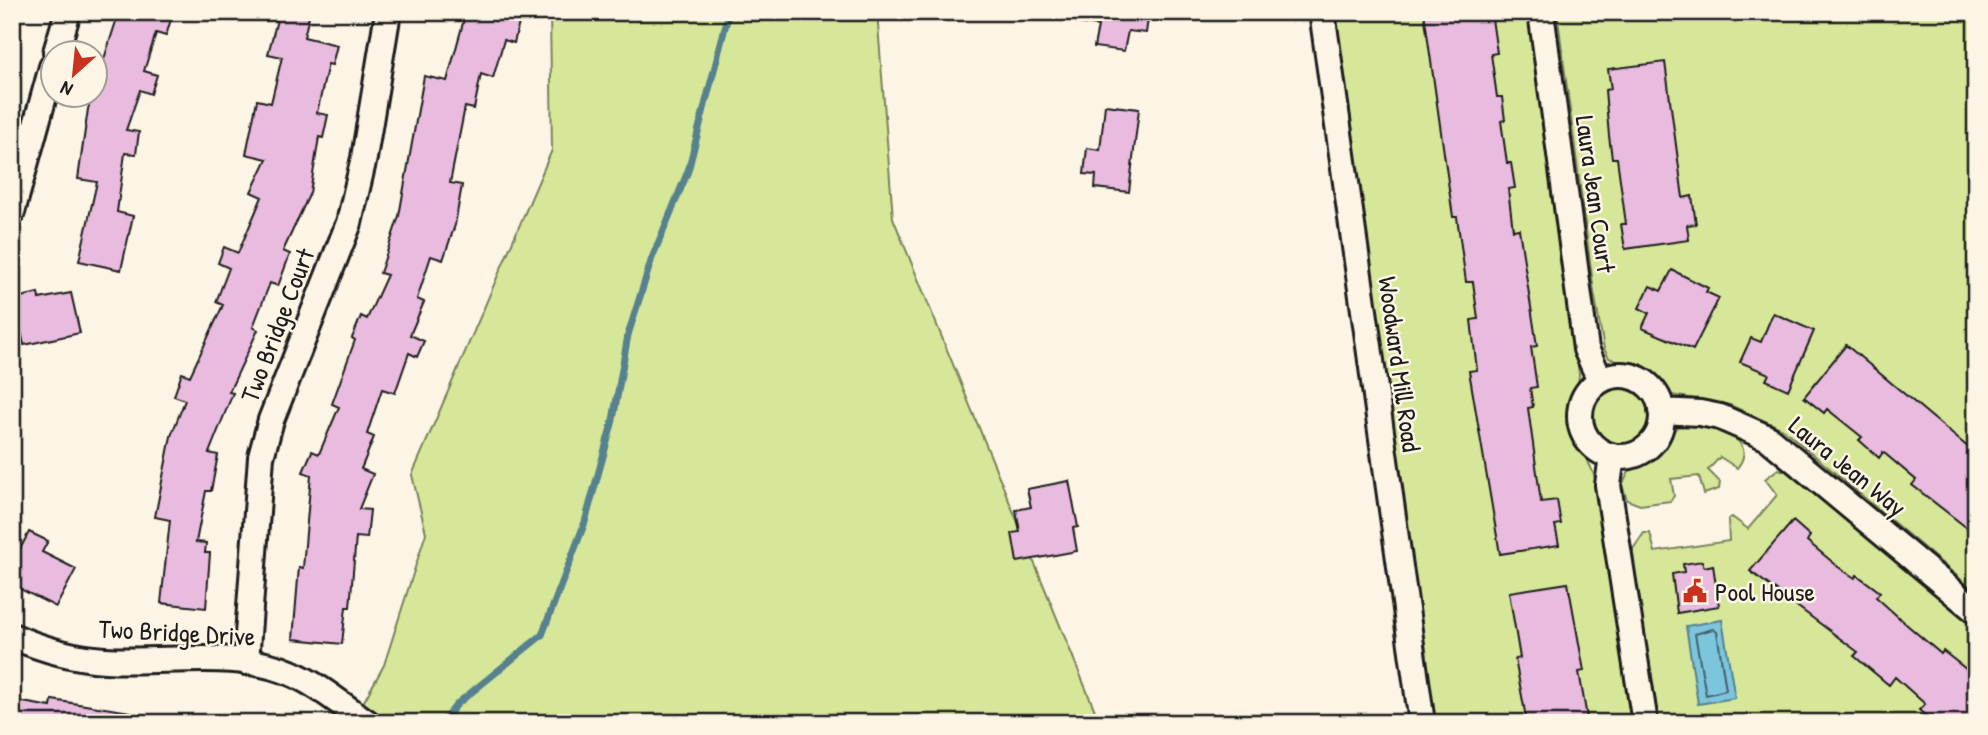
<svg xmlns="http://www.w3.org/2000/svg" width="1988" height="735" viewBox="0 0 1988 735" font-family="'Patrick Hand',sans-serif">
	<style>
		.green { fill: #d6e79a; stroke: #79825b; stroke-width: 2 }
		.water { fill: #7cc5dc; stroke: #56818f; stroke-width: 2 }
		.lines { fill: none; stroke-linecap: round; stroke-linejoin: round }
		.shore { stroke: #426069; stroke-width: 2 }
		.stream { stroke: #56818f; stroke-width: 7 }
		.building { fill: #e8bbdf; stroke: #1c1c1c; stroke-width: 2 }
		.minor-casing { stroke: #1c1c1c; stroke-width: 30 }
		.minor { stroke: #fcf5e5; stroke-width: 24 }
		.labels { text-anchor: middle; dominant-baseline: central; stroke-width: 5; stroke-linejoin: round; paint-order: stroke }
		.street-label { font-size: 26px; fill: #1c1c1c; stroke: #fcf5e5 }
		.poi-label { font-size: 26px; fill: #1c1c1c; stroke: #fcf5e5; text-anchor: start }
	</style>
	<rect width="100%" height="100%" fill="#fcf5e5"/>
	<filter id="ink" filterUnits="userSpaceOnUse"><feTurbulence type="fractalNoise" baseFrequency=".0143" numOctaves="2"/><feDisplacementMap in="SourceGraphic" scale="14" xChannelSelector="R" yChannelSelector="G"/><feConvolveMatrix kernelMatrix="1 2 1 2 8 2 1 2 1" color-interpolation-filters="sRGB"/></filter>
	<g filter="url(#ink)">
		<!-- green -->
		<path class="green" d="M550,12H877L893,218L1100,723H352L384,665L426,533L412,475L552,150Z
			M1333,12H1530L1579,374C1579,391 1567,406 1570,423C1573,444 1590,457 1595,479L1632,723H1433Z
			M1557,12H1976V592L1783,429L1730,405L1672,395L1643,372L1609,358L1604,349L1594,292Z
			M1588 416a32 32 0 1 1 64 0a32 32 0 1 1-64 0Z
			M1699,425C1720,429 1759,441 1737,468L1720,457L1708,470L1720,482L1719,489L1704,494L1699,476L1671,479L1674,496L1670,501L1640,505L1627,500L1622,485L1632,466L1650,456L1677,427Z
			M1778,469L1797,474L1976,627V723H1659L1633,561V549L1644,533H1650L1655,552L1729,541L1728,519L1732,517L1748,529L1777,495L1765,479Z"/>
		<!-- water -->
		<path class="water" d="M1722,620L1735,698L1698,704L1686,626Z"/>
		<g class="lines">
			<!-- shore -->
			<path class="shore" d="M1713,629L1717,632L1726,690L1706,695L1695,634Z"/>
			<!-- stream -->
			<path class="stream" d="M443,722L457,704L542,635L585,522L613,420L628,335L652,258L688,171L729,12"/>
		</g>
		<!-- building -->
		<path class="building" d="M119,12H173L166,36L156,33L144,71L157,75L151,94L140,90L126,130L139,132L136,154L125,153L117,212L133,216L121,270L79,261L97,182L78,179L88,109Z
			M279,12H310L304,37L337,45L332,65L328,64L317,113L328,115L323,138L319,137L310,193L283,251L290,254L278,286L270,283L253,327L258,330L229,392L233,393L209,453L218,455L211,491H206L196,542L206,543L205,553H210L206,608L161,603L170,520L155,517L171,436L185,400L174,396L182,373L190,376L223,305L216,302L229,268L218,263L224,247L238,253L262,197L251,192L267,159L246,154L257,100L271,103L282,57L268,54Z
			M466,12H481L519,23L514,43L504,40L493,78L481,74L474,109L465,107L450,183L462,185L455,225L443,260L431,256L417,299L424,302L410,335L424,341L417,357L409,353L395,393L382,389L367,434L374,437L361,469L373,474L359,509L370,510L367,538L356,537L350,607H346L342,644L293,639L299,567L303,568L311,475L303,472L312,451L319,454L339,407L332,404L355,340L352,338L361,316L367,319L387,275L380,273L399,216L424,76L447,81Z
			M1078,12H1149L1146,33L1128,31L1124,51L1094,47L1098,26L1077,23Z
			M1424,12H1491L1497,53L1491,54L1497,97H1502L1505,120L1501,121L1507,163H1511L1515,188L1508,189L1513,230L1519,229L1537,346L1531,347L1537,387L1530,388L1533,407L1528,408L1541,502L1557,500L1561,524L1555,525L1559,545L1500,554L1469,371L1477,370L1471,320L1478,319L1473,282H1466L1457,217H1453Z
			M1665,62L1683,198L1692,196L1696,224L1687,225L1689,240L1625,249L1621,224H1626L1617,158H1612L1609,136L1605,90L1611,89L1608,69Z
			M1105,105L1139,109L1129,192L1095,188L1096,175L1084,174L1087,148L1100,150Z
			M1672,270L1708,288L1706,292L1719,298L1693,350L1642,328L1649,313L1639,308L1650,286L1661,291Z
			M38,293L39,299L71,293L80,333L24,345L19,322L12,324V299Z
			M1773,313L1814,331L1788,390L1766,380L1769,374L1740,362L1751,338L1761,342Z
			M1846,345L1976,454V535L1912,485L1916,480L1883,452L1879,458L1859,440L1862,437L1827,409L1824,413L1804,397Z
			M1069,481L1078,527L1073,528L1077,551L1017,562L1012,533L1020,532L1016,510L1031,507L1027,489Z
			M1793,521L1810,536L1807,541L1841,569L1855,578L1857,575L1880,592L1876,597L1906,624L1941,654L1943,651L1976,677V723H1934L1919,710L1925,704L1895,677L1889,685L1854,656L1858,652L1750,571Z
			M29,532L48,541L42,552L76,569L56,607L12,585V564Z
			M1702,561L1704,567L1713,565L1719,606L1677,613L1672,574L1684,572L1683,564Z
			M1568,583L1584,671L1579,672L1588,723H1527L1515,659L1520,658L1509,592Z
			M12,700L51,707L52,700L131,712L130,723H12Z"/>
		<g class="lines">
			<!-- minor casing -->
			<g class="minor-casing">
				<path id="minor" d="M1322,12L1422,723
					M1541,12L1586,349L1600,380
					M56,52L68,12
					M12,212L52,67
					M1580 416a41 41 0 1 1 82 0a41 41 0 1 1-82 0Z
					M1661,411L1700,413L1720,417L1768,438L1976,611
					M1612,456L1608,485L1645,723
					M12,636C42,649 73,658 105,660C166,664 234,649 291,673C319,685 343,706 368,723
					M246,662L261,457L271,420L349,223L364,158L388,12"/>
			</g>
			<!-- minor -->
			<use href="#minor" class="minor"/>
		</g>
	</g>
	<!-- icons -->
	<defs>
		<g id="civic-bare" transform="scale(1.89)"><path d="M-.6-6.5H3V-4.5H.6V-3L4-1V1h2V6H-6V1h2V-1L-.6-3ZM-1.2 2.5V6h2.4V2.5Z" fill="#c8321e" stroke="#fcf5e5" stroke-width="2.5" paint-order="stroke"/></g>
	</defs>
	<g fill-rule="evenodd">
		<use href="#civic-bare" x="1695" y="591"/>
	</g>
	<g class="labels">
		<!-- street labels -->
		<g class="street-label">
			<text transform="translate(1596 194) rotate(82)">Laura Jean Court</text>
			<text transform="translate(277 325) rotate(-69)">Two Bridge Court</text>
			<text transform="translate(1400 364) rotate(82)">Woodward Mill Road</text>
			<text transform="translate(1848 466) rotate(39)">Laura Jean Way</text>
			<text transform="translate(177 632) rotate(3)">Two Bridge Drive</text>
		</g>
		<!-- poi labels -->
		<g class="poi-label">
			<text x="1715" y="591">Pool House</text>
		</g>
	</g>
	<!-- margin -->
	<rect width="1988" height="735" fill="none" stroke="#fcf5e5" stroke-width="42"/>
	<rect x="21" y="21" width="1946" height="693" fill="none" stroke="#1c1c1c" stroke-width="2.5" filter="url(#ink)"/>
	<!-- north arrow -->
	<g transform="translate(74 74) rotate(207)"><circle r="33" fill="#fcf5e5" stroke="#a29e95" stroke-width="2"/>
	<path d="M0-5L12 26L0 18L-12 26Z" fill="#c8321e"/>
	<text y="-10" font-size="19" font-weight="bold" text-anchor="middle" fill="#1c1c1c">N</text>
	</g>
</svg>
